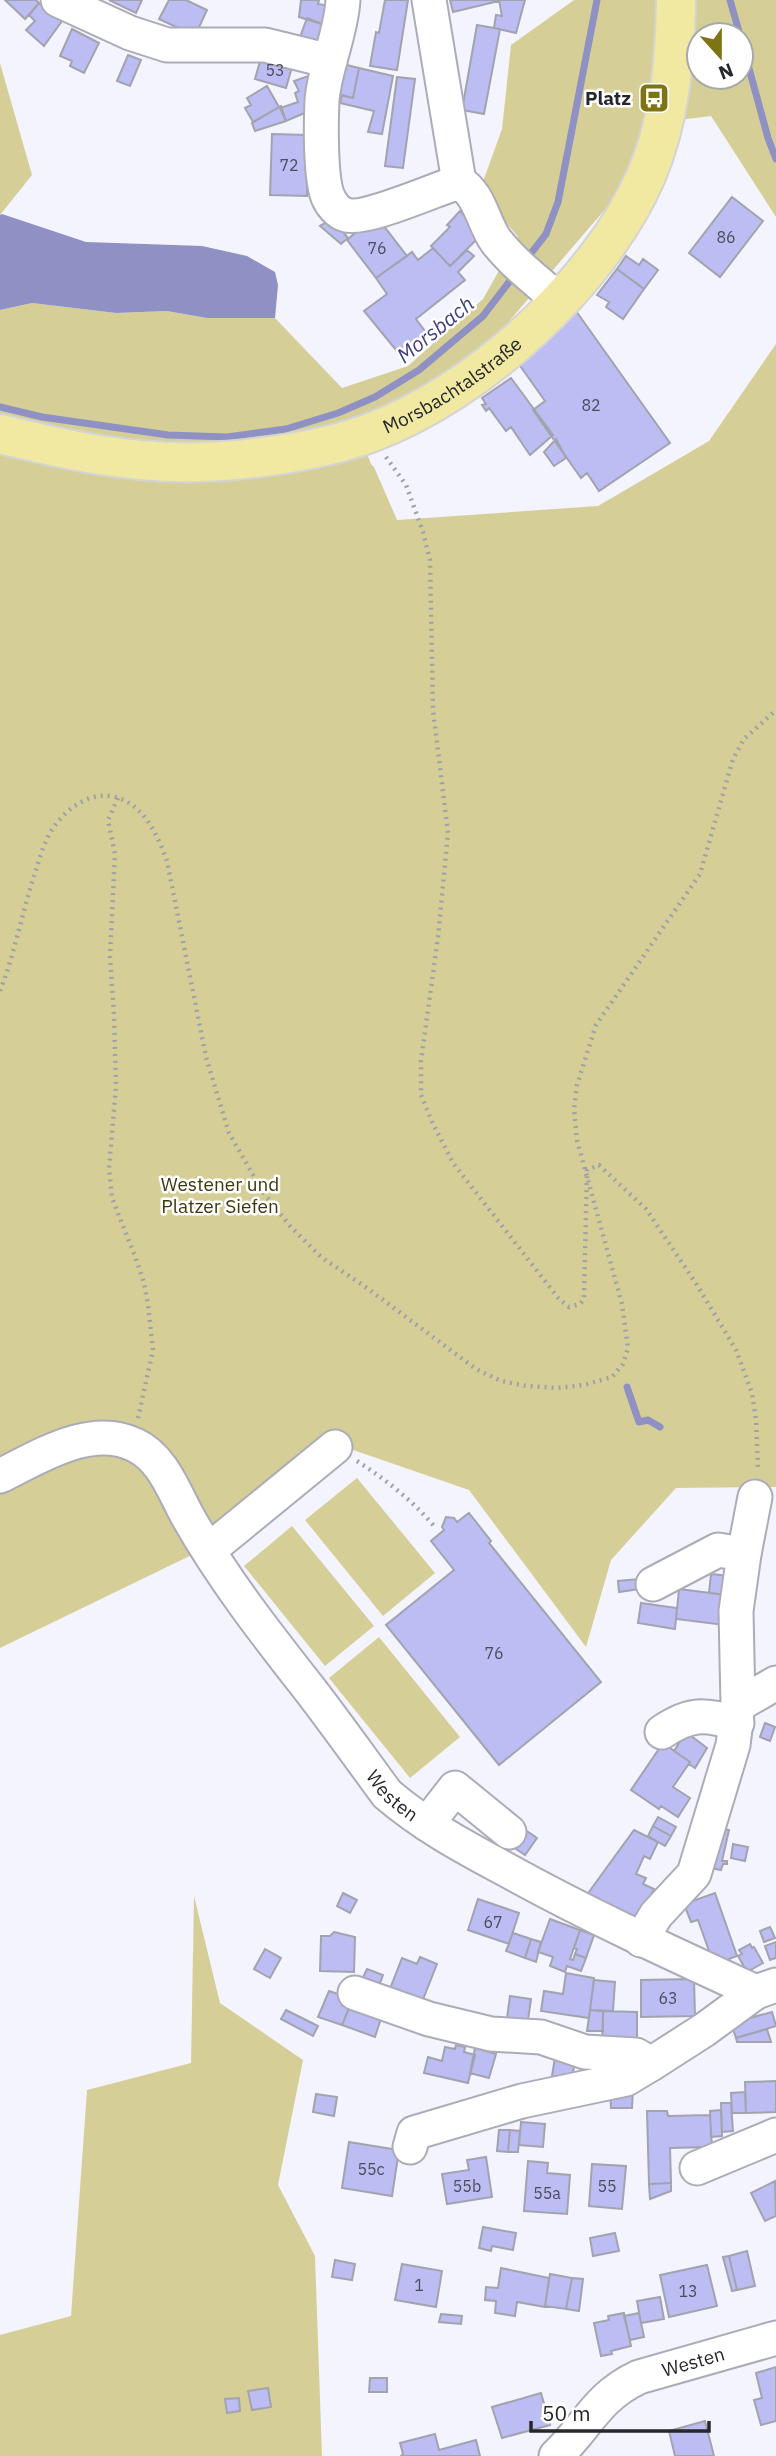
<svg xmlns="http://www.w3.org/2000/svg" width="776" height="2456" viewBox="0 0 776 2456" font-family="'IBM Plex Sans',sans-serif">
	<style>
		.green { fill: #d5cf97; fill-rule: evenodd }
		.water { fill: #8f90c3 }
		.lines { fill: none; stroke-linecap: round; stroke-linejoin: round }
		.stream { stroke: #8f90c3; stroke-width: 7 }
		.building { fill: #bcbdf3; stroke: #a2a3ae; stroke-width: 2 }
		.minor-casing { stroke: #acacb8; stroke-width: 37 }
		.major-casing { stroke: #d4d4d5; stroke-width: 42 }
		.path { stroke: #a0a1a8; stroke-width: 4.5; stroke-dasharray: 2 5; stroke-linecap: butt }
		.minor { stroke: #fff; stroke-width: 33 }
		.major { stroke: #f1e8a2; stroke-width: 38 }
		.labels { text-anchor: middle; dominant-baseline: central; stroke-width: 5; stroke-linejoin: round; paint-order: stroke }
		.number-label { font-size: 16px; fill: #4c4c5d }
		.poi-label { font-size: 19px; font-weight: bold; fill: #26272b; stroke: #fff; text-anchor: end }
		.street-label { font-size: 19px; fill: #26272b; stroke: #fff }
		.park-label { font-size: 19px; fill: #3d380a; stroke: #fff }
		.water-label { font-size: 21px; font-style: italic; fill: #423e7e; stroke: #fff }
	</style>
	<rect width="100%" height="100%" fill="#f3f4fe"/>
	<!-- green -->
	<path class="green" d="M574,0H776V217L711,116L646,124L625,186L505,326L438,381L355,423L371,464L374,467L397,520L598,506L709,441L776,344V1487L676,1488L611,1560L586,1647L469,1490L333,1443L202,1550L0,1648V310L32,303L116,313L167,311L207,318H275L342,388L408,366L483,299L518,237L480,190L502,129L511,45ZM699,35H741V77H699Z
		M0,63L32,175L0,215Z
		M357,1478L435,1573L383,1616L305,1520Z
		M292,1526L374,1626L325,1666L244,1566Z
		M379,1637L460,1737L410,1778L329,1678Z
		M194,1896L220,2003L303,2060L278,2185L315,2256L322,2456H0V2335L71,2316L87,2090L191,2063Z"/>
	<!-- water -->
	<path class="water" d="M2,214L86,242L202,246L247,256L275,272L278,285L275,318H207L167,311L116,313L32,303L0,310V215Z"/>
	<g class="lines">
		<!-- stream -->
		<path class="stream" d="M730,0L740,35
			M741,39L768,138L776,159
			M525,261L546,234L558,202L597,0
			M0,407L42,417L168,435L227,437L286,429L338,413L375,397L419,370L483,316L516,273
			M627,1387L639,1422L648,1420L660,1427"/>
	</g>
	<!-- building -->
	<path class="building" d="M5,0H36L39,3L25,19Z
		M109,0H142L136,13Z
		M169,0H186L207,10L195,36L159,19Z
		M301,0H319L318,4L330,6L328,26L299,17Z
		M385,0H408L397,70L370,66L376,32L379,33Z
		M450,0H499V1L453,12Z
		M525,0L516,33L494,28L496,15L502,16L499,0Z
		M39,3L62,21L44,46L26,30L35,21L29,15Z
		M307,18L328,26L319,49L299,40Z
		M477,25L500,29L484,114L462,110Z
		M72,29L99,43L84,73L70,66L72,61L60,56Z
		M263,51L294,60L286,88L255,79Z
		M128,55L141,60L130,86L117,81Z
		M339,63L359,68L353,98L331,93Z
		M359,68L393,76L382,134L368,132L374,111L340,103L342,95L353,98Z
		M311,75L314,109L286,121L280,108L298,102L295,93L299,91L294,81Z
		M397,77L415,79L403,168L385,166Z
		M267,86L279,107L253,122L245,108L251,105L247,98Z
		M281,106L286,121L255,131L252,123Z
		M272,134L307,135V196L270,195Z
		M732,197L763,221L720,277L689,253Z
		M460,211L477,229V239L450,266L431,246L450,227L447,225Z
		M332,219L348,238L341,244L320,226Z
		M380,221L407,256L376,278L347,240L362,227Z
		M433,248L450,266L467,250L474,256L458,272L465,280L416,319L428,335L401,356L364,311L387,294L376,278L412,252L418,260Z
		M626,256L639,265L643,259L658,270L644,289L617,269Z
		M617,269L644,289L623,319L606,307L609,302L597,295Z
		M576,311L670,443L599,491L587,473L581,478L533,410L545,401L518,363Z
		M511,378L553,435L530,455L511,427L506,431L489,408L486,411L482,405L486,404L482,398Z
		M556,439L566,458L554,466L544,452Z
		M469,1513L491,1541L489,1543L601,1682L499,1765L386,1625L454,1570L431,1541L444,1530L442,1527L446,1517L454,1518L457,1522Z
		M711,1574L729,1576L727,1595L709,1593Z
		M639,1579L640,1589L619,1592L618,1581Z
		M679,1589L727,1595L724,1625L676,1619Z
		M641,1603L677,1608L675,1629L638,1623Z
		M765,1723L775,1727L770,1741L760,1737Z
		M682,1729L707,1748L695,1768L689,1764L690,1762L674,1751L684,1735Z
		M663,1743L690,1762L673,1787L690,1798L678,1817L661,1806L659,1809L631,1790Z
		M658,1817L676,1827L671,1836L653,1826Z
		M653,1826L671,1836L665,1846L648,1836Z
		M521,1827L537,1838L525,1855L509,1844Z
		M713,1827L729,1830L722,1861H727V1864H723L721,1870L705,1867Z
		M634,1830L658,1842L650,1859L644,1856L636,1874L646,1878L643,1884L654,1889L640,1917L634,1919L586,1896Z
		M733,1844L748,1847L745,1861L731,1858Z
		M343,1893L357,1900L350,1913L337,1906Z
		M715,1893L737,1956L714,1965L698,1920L691,1922L684,1904Z
		M478,1899L519,1913L509,1944L468,1930Z
		M550,1919L580,1930L570,1959L573,1960L575,1954L586,1958L581,1971L567,1966L565,1972L550,1966L553,1957L538,1952Z
		M770,1927L775,1938L764,1942L760,1931Z
		M580,1930L594,1935L586,1958L575,1954L577,1949L574,1948Z
		M334,1932L355,1937L354,1972L320,1971L321,1936H330Z
		M513,1933L531,1939L525,1958L506,1951Z
		M531,1939L541,1942L536,1962L525,1958Z
		M776,1942V1958L770,1960L765,1946Z
		M750,1944L752,1948L754,1947L763,1963L747,1972L738,1956L742,1954L739,1950Z
		M265,1949L281,1958L270,1978L254,1969Z
		M420,1957L437,1964L420,2007L388,1994L402,1958L417,1964Z
		M367,1969L383,1975L376,1994L358,1988Z
		M566,1973L594,1978L589,2018L541,2011L544,1991L563,1994Z
		M694,1979L695,2016L641,2017V1980Z
		M594,1980L615,1982L613,2011L590,2010Z
		M329,1991L353,1999L342,2025L318,2017Z
		M510,1996L531,1999L528,2020L507,2018Z
		M353,1999L384,2009L375,2037L342,2025Z
		M286,2010L318,2026L313,2036L281,2019Z
		M590,2010L603,2011V2031H587Z
		M603,2011L637,2012V2048H602Z
		M772,2012L776,2026L736,2038L731,2023Z
		M767,2029L771,2042H737L736,2038Z
		M456,2045L465,2047L464,2052L475,2055L468,2083L424,2073L428,2057L442,2061L445,2047L455,2049Z
		M475,2048L496,2054L489,2078L470,2073Z
		M555,2057L575,2060L572,2079L552,2076Z
		M776,2081V2112L746,2113L745,2082Z
		M633,2087L632,2108H611L610,2090Z
		M745,2092L746,2113H732L731,2093Z
		M316,2094L337,2097L334,2116L313,2112Z
		M721,2103H731L733,2131L722,2132Z
		M721,2110L722,2136L711,2137L710,2111Z
		M647,2111H667L668,2116L710,2115L712,2147L670,2148L671,2183L649,2184Z
		M521,2122L545,2124L543,2147L519,2145Z
		M499,2130H510L508,2152L497,2151Z
		M510,2130L520,2131L518,2152H508Z
		M349,2142L399,2150L392,2196L342,2188Z
		M486,2157L492,2197L447,2204L442,2174L469,2170L467,2160Z
		M528,2161L548,2163L547,2173L570,2175L567,2214L524,2211Z
		M592,2164L626,2166L622,2209L589,2206Z
		M775,2181L776,2216L765,2221L751,2193Z
		M671,2183V2191L650,2199L649,2184Z
		M483,2227L516,2233L513,2250L492,2246L491,2251L479,2248Z
		M615,2233L619,2251L593,2256L590,2238Z
		M747,2251L755,2286L737,2290L729,2256Z
		M729,2256L737,2290L732,2291L723,2257Z
		M335,2260L355,2264L352,2280L332,2277Z
		M402,2264L442,2271L436,2307L395,2300Z
		M707,2265L717,2306L669,2317L660,2275Z
		M501,2268L549,2278L545,2307L517,2302L515,2316L495,2313L496,2301L485,2300L486,2287L498,2288Z
		M550,2274L572,2278L566,2309L545,2306Z
		M572,2278L583,2279L579,2311L566,2309Z
		M660,2297L664,2319L641,2323L637,2301Z
		M624,2313L631,2346L611,2351L612,2354L601,2356L594,2323L609,2320L608,2316Z
		M639,2313L644,2337L630,2340L624,2316Z
		M441,2314L462,2316L461,2324L439,2322Z
		M776,2367V2421L761,2425L754,2400L762,2398L756,2373Z
		M370,2378H387V2392H369Z
		M268,2388L271,2407L252,2410L248,2391Z
		M541,2393L550,2425L502,2438L492,2407Z
		M239,2398L240,2411L227,2413L225,2399Z
		M705,2421L714,2456H675L669,2431Z
		M435,2434L439,2450L476,2440L480,2456H401L403,2454L400,2443Z"/>
	<g class="lines">
		<!-- minor casing -->
		<g class="minor-casing">
			<g id="minor">
				<path d="M58,0L130,33L167,45H265L330,61"/>
				<path d="M343,0C341,34 325,66 322,100C321,121 320,178 328,197C331,204 338,213 346,215C365,221 436,189 459,182C480,194 483,223 496,241C514,264 538,282 560,301"/>
				<path d="M429,0L459,182"/>
				<path id="s1" d="M0,1476C39,1457 91,1423 135,1445C163,1458 174,1492 188,1517C223,1579 267,1635 311,1691C337,1725 362,1760 387,1794C423,1825 464,1847 505,1869C586,1914 671,1953 756,1992L776,1985"/>
				<path d="M209,1550L335,1447"/>
				<path d="M653,1584L718,1550L744,1554"/>
				<path d="M738,1705L776,1683"/>
				<path d="M662,1732C690,1713 704,1714 737,1723"/>
				<path d="M427,1824L455,1788L509,1832"/>
				<path d="M641,1940L656,1915L694,1874L733,1745L738,1705L736,1611L744,1554L755,1497"/>
				<path d="M355,1993L429,2019L491,2034L541,2037L585,2052L636,2055L651,2064L704,2030L756,1992"/>
				<path d="M410,2147L414,2133L522,2101L626,2079L651,2064"/>
				<path d="M697,2168L776,2135"/>
				<path id="s2" d="M556,2456C588,2426 596,2397 639,2377L776,2338"/>
			</g>
		</g>
		<!-- major casing -->
		<g class="major-casing">
			<g id="major">
				<path id="s3" d="M0,434C65,450 131,464 198,462C250,461 321,451 370,433C478,393 600,282 646,176C670,120 675,60 676,0"/>
			</g>
		</g>
		<!-- path -->
		<path class="path" d="M386,457L406,485L423,532L430,560L433,710L448,833L438,937L421,1061V1095L433,1124L453,1163L559,1299L569,1307L580,1304L584,1299L587,1170L599,1165L646,1209L697,1285L736,1350L752,1393L756,1420L758,1469
			M118,798L108,820L115,854L110,957L114,1015L116,1086L109,1168L112,1198L135,1256L144,1283L148,1305L153,1350L138,1418
			M0,991C15,953 22,912 35,873C40,857 45,838 56,824C68,808 89,793 110,796C143,801 157,834 167,861L206,1057L229,1133L263,1192L290,1226L321,1257L367,1288L476,1369L501,1381L527,1386L557,1388L584,1385L612,1377L623,1364L628,1348L622,1304L577,1140L574,1109L577,1085L596,1025L700,874L733,759L744,739L776,710
			M357,1461C386,1480 411,1499 434,1526"/>
		<!-- minor -->
		<use href="#minor" class="minor"/>
		<!-- major -->
		<use href="#major" class="major"/>
	</g>
	<!-- icons -->
	<defs>
		<g id="bus-square" transform="scale(1.575)"><rect x="-9" y="-9" width="18" height="18" rx="4" fill="#7e7315" stroke="#fff"/><path d="M-5-6H5V4H4V6H2V4H-2V6H-4V4H-5ZM-3.5-4V0h7V-4ZM-3.5 1.2v1.5H-2V1.2ZM2 1.2v1.5H3.5V1.2Z" fill="#fff"/></g>
	</defs>
	<g fill-rule="evenodd">
		<use href="#bus-square" x="654" y="98"/>
	</g>
	<g class="labels">
		<!-- number labels -->
		<g class="number-label">
			<text x="275" y="70">53</text>
			<text x="289" y="165">72</text>
			<text x="726" y="237">86</text>
			<text x="377" y="248">76</text>
			<text x="591" y="405">82</text>
			<text x="494" y="1653">76</text>
			<text x="493" y="1922">67</text>
			<text x="668" y="1998">63</text>
			<text x="371" y="2169">55c</text>
			<text x="467" y="2186">55b</text>
			<text x="607" y="2186">55</text>
			<text x="547" y="2193">55a</text>
			<text x="419" y="2285">1</text>
			<text x="688" y="2291">13</text>
		</g>
		<!-- poi labels -->
		<g class="poi-label">
			<text x="631" y="98">Platz</text>
		</g>
		<!-- street labels -->
		<g class="street-label">
			<text stroke="none"><textPath href="#s3" startOffset="471">Morsbachtalstraße</textPath></text>
			<text stroke="none"><textPath href="#s1" startOffset="581">Westen</textPath></text>
			<text stroke="none"><textPath href="#s2" startOffset="172">Westen</textPath></text>
		</g>
		<!-- park labels -->
		<g class="park-label">
			<text x="220" y="1184">Westener und<tspan x="220" dy="22">Platzer Siefen</tspan></text>
		</g>
		<!-- water labels -->
		<g class="water-label">
			<text transform="translate(435 329) rotate(-39)">Morsbach</text>
		</g>
	</g>
	<!-- north arrow -->
	<g transform="translate(720 56) rotate(159)"><circle r="33" fill="#ffffff" stroke="#a8a9aa" stroke-width="2"/>
	<path d="M0-5L12 26L0 18L-12 26Z" fill="#7e7315"/>
	<text y="-10" font-size="19" font-weight="bold" text-anchor="middle" fill="#26272b">N</text>
	</g>
	<!-- scale -->
	<path d="M531 2421v10h178v-10" fill="none" stroke="#26272b" stroke-width="3.5"/>
	<text x="542" y="2421" font-size="21" fill="#26272b" stroke="#ffffff" stroke-width="5" paint-order="stroke">50 m</text>
</svg>
